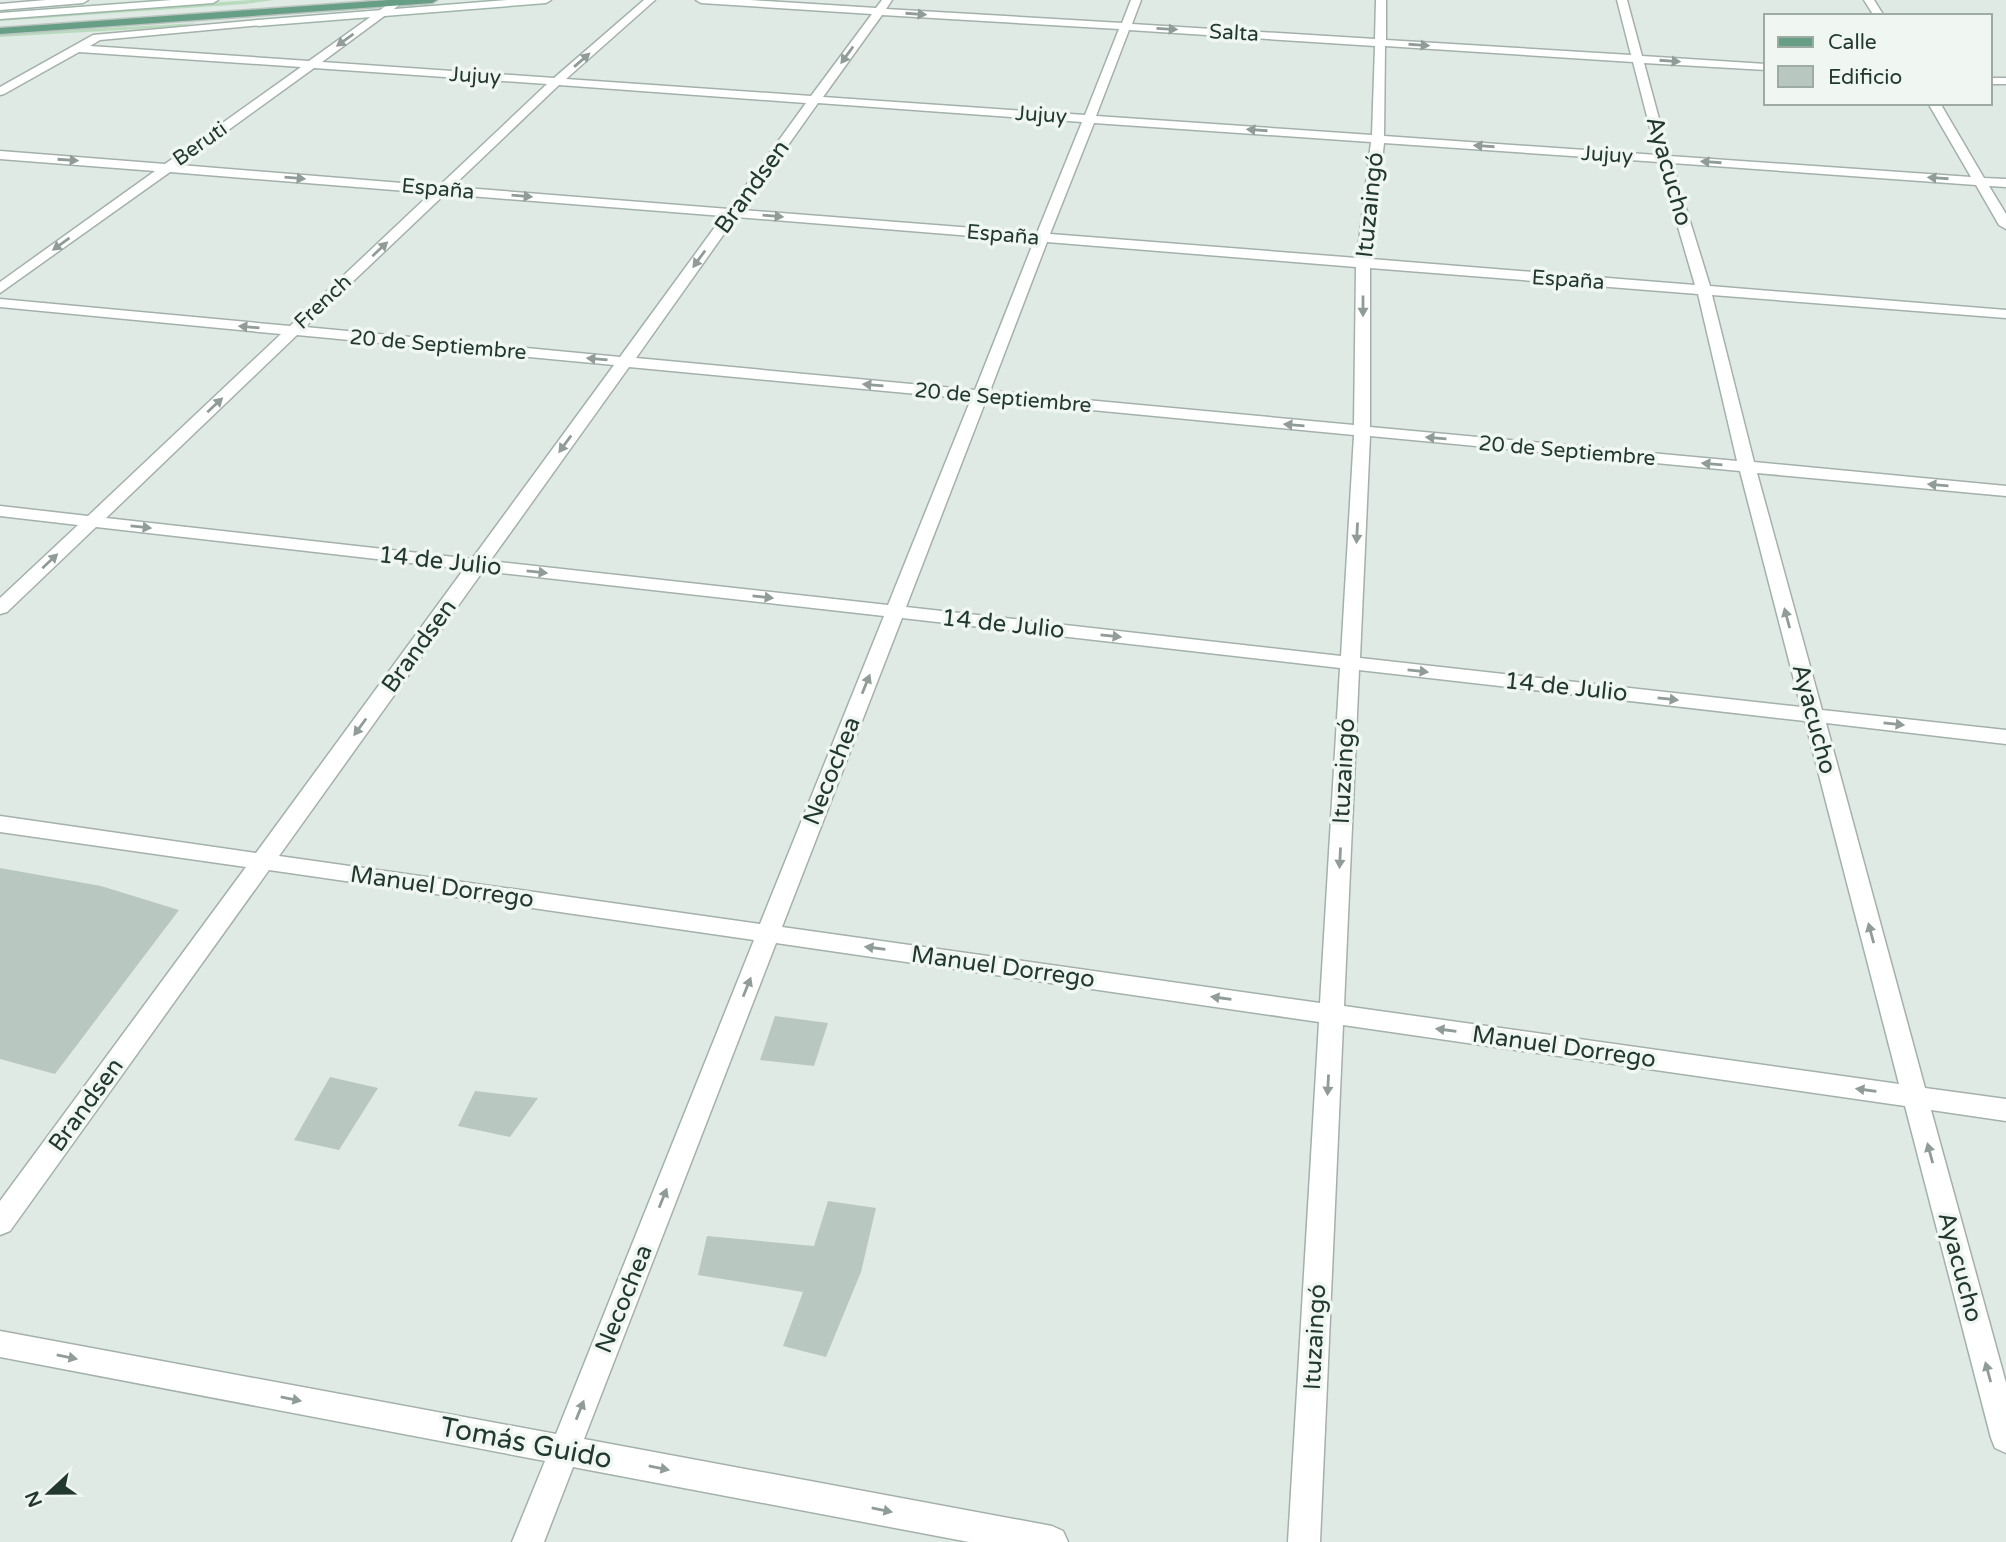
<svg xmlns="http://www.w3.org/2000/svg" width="2006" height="1542" viewBox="0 0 2006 1542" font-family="'Varela Round',sans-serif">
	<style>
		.green { fill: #b9dbbd }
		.building { fill: #b8c7bf }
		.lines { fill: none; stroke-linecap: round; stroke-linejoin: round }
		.street-casing { stroke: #a3b1aa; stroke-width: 3 }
		.secondary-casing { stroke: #9fb5aa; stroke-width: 3 }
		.primary-casing { stroke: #bcc4c1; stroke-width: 3 }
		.street { fill: #fff; fill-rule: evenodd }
		.secondary { fill: #fff; fill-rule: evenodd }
		.primary { fill: #669e86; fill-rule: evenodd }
		.oneway { fill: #909c97 }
		.labels { text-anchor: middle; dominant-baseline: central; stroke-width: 7; stroke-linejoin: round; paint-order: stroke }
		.far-street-label { font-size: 21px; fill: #21392f; stroke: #f0f7f2 }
		.street-label { font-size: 24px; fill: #21392f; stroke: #f0f7f2 }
		.near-street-label { font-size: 28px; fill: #21392f; stroke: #f0f7f2 }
	</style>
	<rect width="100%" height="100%" fill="#e0eae4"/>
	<!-- green -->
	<path class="green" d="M251,0H274L245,4L0,21V18Z
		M198,23L173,27L0,37V34Z"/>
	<!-- building -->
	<path class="building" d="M0,868L101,886L179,910L55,1074L0,1059Z
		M775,1016L828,1023L814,1066L760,1060Z
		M330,1077L378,1088L339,1150L294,1140Z
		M475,1091L538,1098L510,1137L458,1126Z
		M828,1201L876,1208L861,1272L826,1357L783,1346L803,1292L698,1275L707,1236L814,1246Z"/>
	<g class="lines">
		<!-- street casing -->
		<g class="street-casing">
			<path id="street" d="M46,0H88L83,3L0,10V4Z
				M394,0H406L322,62L554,78L644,0H655L566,79L811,96L872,14L701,3L696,0H750L876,8L882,0H892L886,9L1122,23L1131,0H1141L1132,24L1375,39L1376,0H1386V40L1631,55L1617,0H1627L1642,56L1766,64V70L1644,63L1669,156L1971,177L1928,103H1940L1984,178L2006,179V187L1989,186L2006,214V229L1999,225L1976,185L1672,163L1710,286L2006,310V318L1712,295L1754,462L2006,486V496L1757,473L1822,710L2006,730V744L1826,723L1925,1088L2006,1099V1121L1931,1110L2006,1383V1453L1995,1448L1991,1438L1905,1106L1343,1025L1320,1542H1288L1319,1022L776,943L584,1439L1052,1526L1063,1531L1068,1542H969L573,1467L544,1542H512L545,1461L0,1357V1331L556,1434L754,940L269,870L10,1231L0,1235V1201L246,867L0,832V816L256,853L464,569L96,527L7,612L0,614V598L78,525L0,516V506L88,516L281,334L0,307V299L290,326L431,193L170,172L0,293V282L155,171L0,159V151L165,164L301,67L79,52L4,94L0,95V87L93,35L258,20L263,23L262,25L100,40L90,46L309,61ZM882,15L1119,29L1085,115L823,97ZM1129,30L1375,46L1372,135L1096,116ZM1385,46L1633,62L1657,155L1384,136ZM314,68L547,84L439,186L180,165ZM559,85L806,103L729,209L452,187ZM818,103L1082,122L1037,233L742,210ZM1094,123L1371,142L1357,258L1050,234ZM1384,143L1659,162L1695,285L1371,259ZM445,194L723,216L620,357L305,327ZM736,217L1034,241L975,390L636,358ZM1047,242L1356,267L1354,425L990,391ZM1370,268L1698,294L1737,461L1370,427ZM297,335L614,365L472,559L106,518ZM629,367L971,399L888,605L490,561ZM986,400L1354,435L1341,656L906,607ZM1370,436L1740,471L1801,707L1360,658ZM483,571L884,616L760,924L279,856ZM902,618L1340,668L1320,1003L782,927ZM1359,670L1805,721L1899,1084L1344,1006Z
				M1864,0H1874L1884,16H1874Z
				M1990,78H2006V84H1990Z"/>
		</g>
		<!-- secondary casing -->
		<g class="secondary-casing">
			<path id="secondary" d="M172,0H218L213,3L0,19V13Z
				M507,0H551L546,3L258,26L253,23L258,20Z"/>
		</g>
		<!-- primary casing -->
		<g class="primary-casing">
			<path id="primary" d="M389,0H437L432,3L0,34V28Z"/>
		</g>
		<!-- street -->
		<use href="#street" class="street"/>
		<!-- secondary -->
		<use href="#secondary" class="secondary"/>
		<!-- primary -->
		<use href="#primary" class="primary"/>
	</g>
	<!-- one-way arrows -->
	<defs><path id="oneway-solid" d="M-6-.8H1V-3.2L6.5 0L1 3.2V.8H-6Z" transform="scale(1.75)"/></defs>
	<g class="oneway">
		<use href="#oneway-solid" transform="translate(916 14) rotate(4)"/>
		<use href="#oneway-solid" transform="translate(1167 29) rotate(3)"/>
		<use href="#oneway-solid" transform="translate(345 40) rotate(144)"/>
		<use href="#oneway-solid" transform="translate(1419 45) rotate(4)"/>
		<use href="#oneway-solid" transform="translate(847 55) rotate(126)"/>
		<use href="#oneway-solid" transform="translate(582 60) rotate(-41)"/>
		<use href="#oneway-solid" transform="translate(1670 61) rotate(4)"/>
		<use href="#oneway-solid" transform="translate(1257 130) rotate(-176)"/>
		<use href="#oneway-solid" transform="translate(1484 146) rotate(-176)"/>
		<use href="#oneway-solid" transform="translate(68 160) rotate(4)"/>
		<use href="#oneway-solid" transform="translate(1711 162) rotate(-176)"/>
		<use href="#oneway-solid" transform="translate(295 178) rotate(5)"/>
		<use href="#oneway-solid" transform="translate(1938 178) rotate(-176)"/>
		<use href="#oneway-solid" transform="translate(522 196) rotate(5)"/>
		<use href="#oneway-solid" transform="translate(773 216) rotate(5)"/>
		<use href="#oneway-solid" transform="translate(61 244) rotate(144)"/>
		<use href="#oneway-solid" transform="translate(380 249) rotate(-43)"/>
		<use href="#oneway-solid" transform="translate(699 259) rotate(126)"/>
		<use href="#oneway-solid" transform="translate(1363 306) rotate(90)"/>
		<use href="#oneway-solid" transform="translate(249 327) rotate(-175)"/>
		<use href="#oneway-solid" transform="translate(597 359) rotate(-175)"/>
		<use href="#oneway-solid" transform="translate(873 385) rotate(-175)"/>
		<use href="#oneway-solid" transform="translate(215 405) rotate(-43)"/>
		<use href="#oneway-solid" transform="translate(1294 425) rotate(-175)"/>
		<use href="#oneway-solid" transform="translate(1436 438) rotate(-175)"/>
		<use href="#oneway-solid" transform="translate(565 444) rotate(126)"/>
		<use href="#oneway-solid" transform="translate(1712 464) rotate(-175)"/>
		<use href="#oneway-solid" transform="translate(1938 485) rotate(-175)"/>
		<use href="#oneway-solid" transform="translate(141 527) rotate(6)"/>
		<use href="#oneway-solid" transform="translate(1357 533) rotate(93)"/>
		<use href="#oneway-solid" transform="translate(50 561) rotate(-43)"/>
		<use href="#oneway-solid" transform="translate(537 572) rotate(6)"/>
		<use href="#oneway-solid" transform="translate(763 597) rotate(6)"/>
		<use href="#oneway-solid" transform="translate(1787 618) rotate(-105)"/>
		<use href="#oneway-solid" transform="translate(1111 636) rotate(6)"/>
		<use href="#oneway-solid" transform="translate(1418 671) rotate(6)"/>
		<use href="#oneway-solid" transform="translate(866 684) rotate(-68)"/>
		<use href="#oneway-solid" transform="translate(1668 699) rotate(6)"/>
		<use href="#oneway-solid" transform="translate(1894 724) rotate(6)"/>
		<use href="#oneway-solid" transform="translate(360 727) rotate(126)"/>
		<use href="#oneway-solid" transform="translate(1340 858) rotate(93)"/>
		<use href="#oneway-solid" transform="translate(1871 933) rotate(-105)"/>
		<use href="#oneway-solid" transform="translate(875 948) rotate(-172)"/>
		<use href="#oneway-solid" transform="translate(747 987) rotate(-68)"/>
		<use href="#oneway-solid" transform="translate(1221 998) rotate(-172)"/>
		<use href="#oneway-solid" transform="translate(1446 1030) rotate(-172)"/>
		<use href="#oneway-solid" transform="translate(1328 1085) rotate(93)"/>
		<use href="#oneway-solid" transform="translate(1866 1090) rotate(-172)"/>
		<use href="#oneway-solid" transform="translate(1930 1153) rotate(-105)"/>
		<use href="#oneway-solid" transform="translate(663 1198) rotate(-68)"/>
		<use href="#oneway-solid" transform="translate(67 1357) rotate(11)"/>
		<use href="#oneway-solid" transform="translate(1988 1372) rotate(-105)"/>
		<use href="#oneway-solid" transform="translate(291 1399) rotate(11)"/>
		<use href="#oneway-solid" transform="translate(580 1410) rotate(-68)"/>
		<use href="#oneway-solid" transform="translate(659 1468) rotate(11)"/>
		<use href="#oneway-solid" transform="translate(882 1510) rotate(11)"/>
	</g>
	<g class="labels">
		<!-- far-street labels -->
		<g class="far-street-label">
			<text transform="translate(1234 33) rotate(3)">Salta</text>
			<text transform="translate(475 76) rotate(4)">Jujuy</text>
			<text transform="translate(1041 115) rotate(4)">Jujuy</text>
			<text transform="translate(200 144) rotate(-35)">Beruti</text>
			<text transform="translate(1607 155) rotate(4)">Jujuy</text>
			<text transform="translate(438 189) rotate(5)">España</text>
			<text transform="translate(1003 235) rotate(5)">España</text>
			<text transform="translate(1568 280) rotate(4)">España</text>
			<text transform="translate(323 302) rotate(-43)">French</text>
			<text transform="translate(438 345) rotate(5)">20 de Septiembre</text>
			<text transform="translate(1003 398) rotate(5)">20 de Septiembre</text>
			<text transform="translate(1567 451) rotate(5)">20 de Septiembre</text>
		</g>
		<!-- street labels -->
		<g class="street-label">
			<text transform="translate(1669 171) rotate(74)">Ayacucho</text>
			<text transform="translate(752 187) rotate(-54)">Brandsen</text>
			<text transform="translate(1370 205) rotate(-84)">Ituzaingó</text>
			<text transform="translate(440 561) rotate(6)">14 de Julio</text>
			<text transform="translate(1003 624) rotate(6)">14 de Julio</text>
			<text transform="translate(419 646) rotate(-54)">Brandsen</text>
			<text transform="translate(1566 687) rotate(6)">14 de Julio</text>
			<text transform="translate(1814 719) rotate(75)">Ayacucho</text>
			<text transform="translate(832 771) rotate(-68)">Necochea</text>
			<text transform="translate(1344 771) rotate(-87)">Ituzaingó</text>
			<text transform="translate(442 887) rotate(8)">Manuel Dorrego</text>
			<text transform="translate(1003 967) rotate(8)">Manuel Dorrego</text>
			<text transform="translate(1564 1047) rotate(8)">Manuel Dorrego</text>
			<text transform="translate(86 1105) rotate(-54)">Brandsen</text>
			<text transform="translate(1960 1267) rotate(75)">Ayacucho</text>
			<text transform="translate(624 1299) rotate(-68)">Necochea</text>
			<text transform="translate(1315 1337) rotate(-87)">Ituzaingó</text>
		</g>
		<!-- near-street labels -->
		<g class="near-street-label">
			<text transform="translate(526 1443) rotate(11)">Tomás Guido</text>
		</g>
	</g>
	<!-- legend -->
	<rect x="1764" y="14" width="228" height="91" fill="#f0f7f2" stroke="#9daba4" stroke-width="2"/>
	<rect x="1778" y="37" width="35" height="10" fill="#669e86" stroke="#9daba4" stroke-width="2"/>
	<text x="1828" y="49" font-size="21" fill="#21392f">Calle</text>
	<rect x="1778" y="66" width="35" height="21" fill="#b8c7bf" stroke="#9daba4" stroke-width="2"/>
	<text x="1828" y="84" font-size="21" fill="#21392f">Edificio</text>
	<!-- north arrow -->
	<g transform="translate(49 1493) rotate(248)" stroke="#f0f7f2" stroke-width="5" paint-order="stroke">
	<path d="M0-5L12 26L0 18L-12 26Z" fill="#21392f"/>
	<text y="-10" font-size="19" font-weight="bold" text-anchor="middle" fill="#21392f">N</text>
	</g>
</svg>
